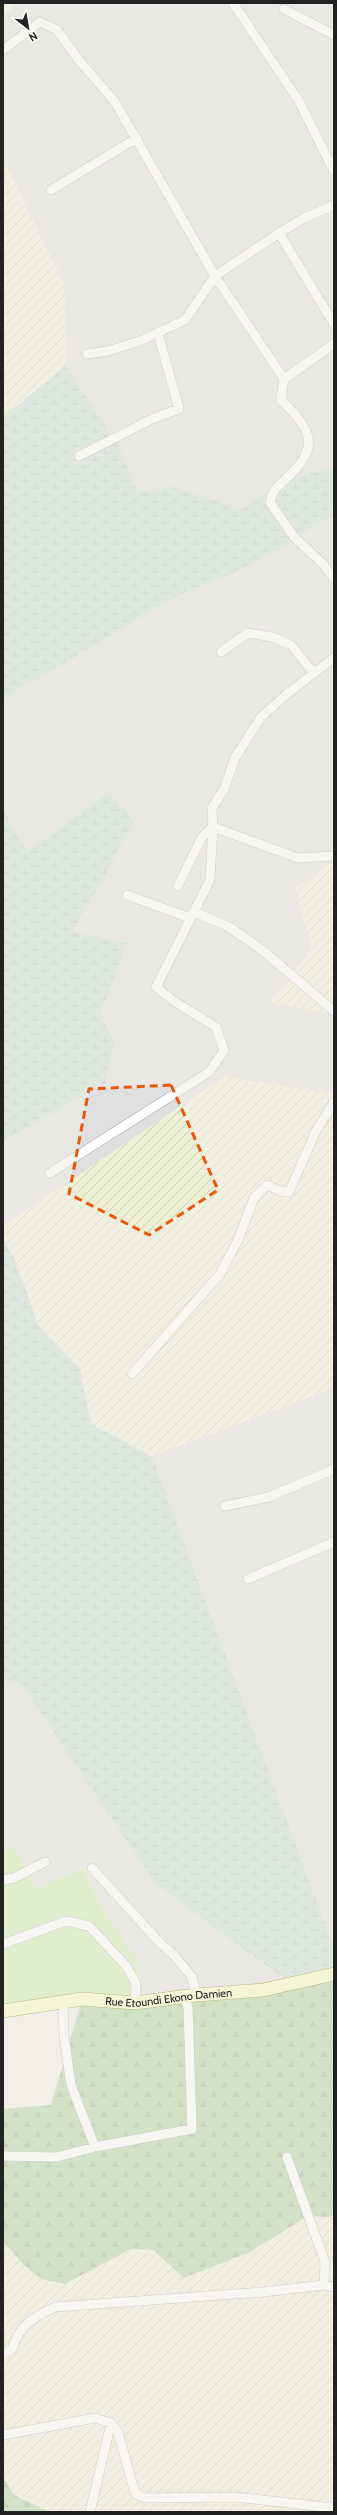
<svg xmlns="http://www.w3.org/2000/svg" width="337" height="2515" viewBox="0 0 337 2515" font-family="Cabin,sans-serif">
	<style>
		.residential { fill: #e0dfdf }
		.farmland { fill: url(#farmland-furrows) }
		.grass { fill: #cdebb0 }
		.forest { fill: url(#forest-firs) }
		.wetland { fill: url(#wetland-marsh) }
		.lines { fill: none; stroke-linecap: round; stroke-linejoin: round }
		.street-casing { stroke: #a9a9a9; stroke-width: 10 }
		.secondary-casing { stroke: #707d05; stroke-width: 14 }
		.street { stroke: #fff; stroke-width: 9 }
		.secondary { stroke: #f7fabf; stroke-width: 13 }
		.marked { fill: none; stroke: #e8590c; stroke-width: 3; stroke-dasharray: 8 5; stroke-linejoin: round }
		.labels { text-anchor: middle; dominant-baseline: central; stroke-width: 3.5; stroke-linejoin: round; paint-order: stroke }
		.street-label { font-size: 11px; fill: #222; stroke: #fff }
	</style>
	<defs>
		<pattern id="farmland-furrows" width="10" height="10" patternUnits="userSpaceOnUse"><rect width="10" height="10" fill="#eef0d5"/><path d="M-1 1l2-2M0 10L10 0M9 11l2-2" fill="none" stroke="#ccceb7"/></pattern>
		<pattern id="forest-firs" width="22" height="20" patternUnits="userSpaceOnUse"><rect width="22" height="20" fill="#add19e"/><path d="M5 1l3.5 6h-7zM16 11l3.5 6h-7z" fill="#95b388"/></pattern>
		<pattern id="wetland-marsh" width="20" height="14" patternUnits="userSpaceOnUse"><rect width="20" height="14" fill="#c6e0d4"/><path d="M1 5h8M5 5V1M11 12h8M15 12V8" fill="none" stroke="#aac0b6"/></pattern>
	</defs>
	<rect width="100%" height="100%" fill="#f2efe9"/>
	<!-- residential -->
	<path class="residential" d="M16,3H334V466L292,479L242,509L173,487L137,492L119,446L66,366L64,284L3,159V17Z
		M334,516V860L296,889L312,949L270,1001L334,1015V1094L224,1077L3,1226V1141L106,1083L115,1040L100,1017L127,943L72,932L104,878L106,792L27,852L3,809V694L7,697L177,596L233,573L287,546L310,528Z
		M334,1388V1948L152,1456Z
		M3,1680L22,1685L291,1984L135,2003L138,1961L103,1910L84,1868L36,1889L14,1847L3,1851Z"/>
	<!-- farmland -->
	<path class="farmland" d="M3,159L64,284L66,366L3,417Z
		M334,860V1015L270,1002L312,949L296,889Z
		M224,1077L334,1094V1388L152,1456L91,1424L80,1369L38,1325L15,1260L3,1239V1226Z
		M334,2215V2512H50L14,2495L3,2477V2241L24,2265L65,2284L131,2249L153,2250L184,2278L250,2252L308,2216L329,2217Z"/>
	<!-- grass -->
	<path class="grass" d="M14,1847L36,1889L83,1868L103,1910L138,1961L135,2003L82,1999L3,2011V1851Z"/>
	<!-- forest -->
	<path class="forest" d="M334,1974V2215L329,2217L308,2216L250,2252L184,2278L153,2250L131,2249L65,2284L42,2279L24,2265L3,2241V2109L51,2105L82,1999L263,1990Z
		M3,2477L14,2495L50,2512H3Z"/>
	<!-- wetland -->
	<path class="wetland" d="M66,366L119,446L137,492L173,487L242,509L292,479L334,466V516L310,528L287,546L233,573L177,596L7,697L3,694V417Z
		M107,792L134,820L104,878L72,932L127,943L100,1017L115,1040L106,1083L3,1141V809L27,852Z
		M3,1239L15,1260L38,1325L80,1369L91,1424L152,1456L334,1948V1974L291,1984L155,1883L22,1685L3,1680Z"/>
	<g class="lines">
		<!-- street casing -->
		<g class="street-casing">
			<path id="street" d="M233,3L299,101L334,171
				M284,9L334,35
				M3,50L40,22L57,30L78,59L115,102L215,276L284,379L281,400C309,427 322,445 289,476C279,485 273,489 270,502L294,537L324,565L334,579
				M51,190L137,138
				M279,233L334,324
				M87,354L108,351L140,341L185,320L215,276L279,233L304,218L334,205
				M284,379L334,344
				M79,456L154,418L179,409L158,333
				M221,652L248,633L272,637L291,645L314,673
				M334,658L288,693L261,717L235,758L224,789L212,808L213,827L298,858L334,856
				M178,886L202,837L213,827
				M127,895L190,918
				M194,912L229,927L262,950L334,1011
				M50,1173L209,1072L224,1051L216,1027L175,1002L156,987L210,880L213,827
				M132,1374L220,1274L238,1240L254,1198L267,1185L280,1191L289,1192L316,1131L334,1102
				M225,1506L269,1497L334,1469
				M248,1579L334,1542
				M92,1868L160,1943L173,1954L192,1977L196,1995
				M3,1880L14,1878L45,1862
				M3,1944L66,1921L89,1926L127,1967L136,1984L135,2003
				M63,2002L64,2036L71,2085L95,2147
				M3,2156L57,2157L95,2147L192,2129L188,2007L185,1997
				M287,2157L325,2262L324,2285
				M3,2354L12,2349C21,2323 31,2319 55,2307L263,2292L324,2285L334,2287
				M3,2435L95,2418L111,2423L118,2432L133,2486L136,2494L144,2498L235,2497L334,2508
				M90,2512L111,2423"/>
		</g>
		<!-- secondary casing -->
		<g class="secondary-casing">
			<g id="secondary">
				<path id="s1" d="M3,2011L82,1999L135,2003L196,1995L263,1990L334,1974"/>
			</g>
		</g>
		<!-- street -->
		<use href="#street" class="street"/>
		<!-- secondary -->
		<use href="#secondary" class="secondary"/>
	</g>
	<!-- marked area -->
	<path d="M0 0H337V2515H0ZM171,1085L218,1190L149,1235L69,1194L89,1089Z" fill="#f2efe9" fill-opacity=".55" fill-rule="evenodd"/>
	<path class="marked" d="M171,1085L218,1190L149,1235L69,1194L89,1089Z"/>
	<g class="labels">
		<!-- street labels -->
		<g class="street-label">
			<text stroke="none"><textPath href="#s1" startOffset="167">Rue Etoundi Ekono Damien</textPath></text>
		</g>
	</g>
	<!-- border -->
	<rect width="337" height="2515" fill="none" stroke="#222222" stroke-width="8"/>
	<!-- north arrow -->
	<g transform="translate(28 28) rotate(149)" stroke="#ffffff" stroke-width="3" paint-order="stroke">
	<path d="M0-3L7 15L0 10L-7 15Z" fill="#222222"/>
	<text y="-6" font-size="11" font-weight="bold" text-anchor="middle" fill="#222222">N</text>
	</g>
</svg>
